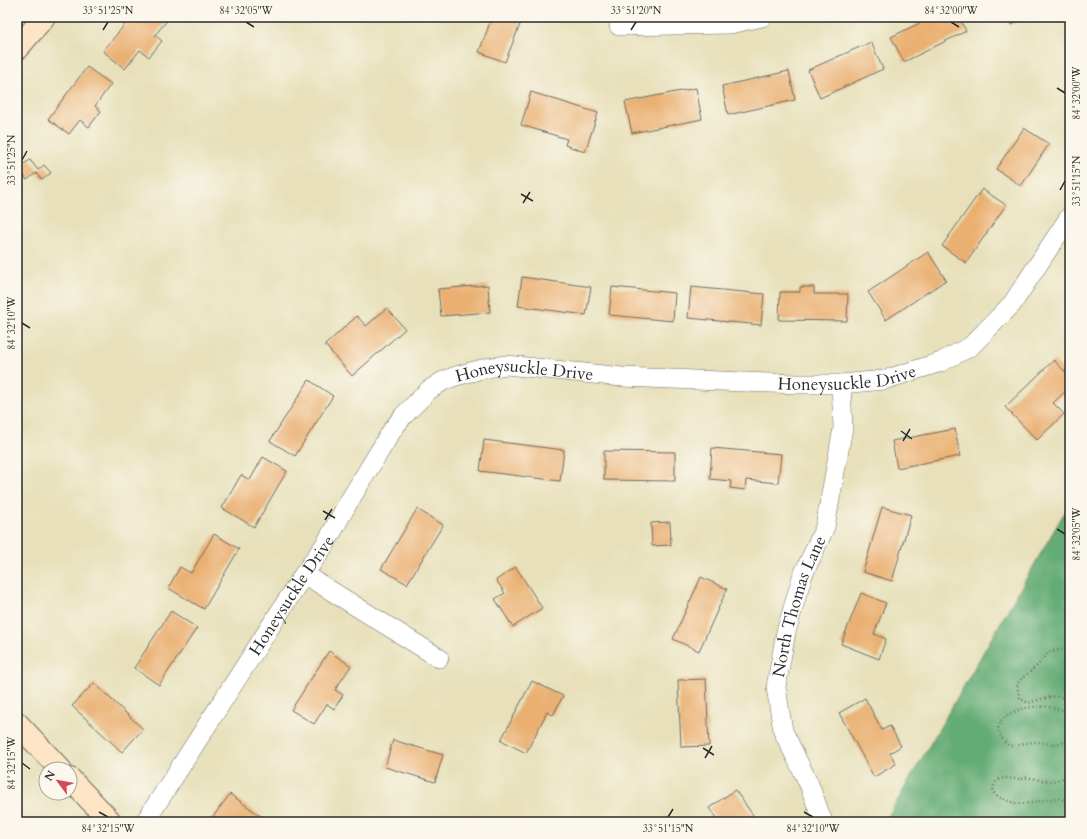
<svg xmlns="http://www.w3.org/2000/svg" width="1087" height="839" viewBox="0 0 1087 839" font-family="Cardo,serif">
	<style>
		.forest { fill: #64ac74; stroke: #486c50 }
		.building { fill: #eab072 }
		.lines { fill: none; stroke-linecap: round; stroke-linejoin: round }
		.street-casing { stroke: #6d6a5d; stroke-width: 20 }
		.secondary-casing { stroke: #6d6a5d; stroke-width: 24 }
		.path { stroke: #6d6a5d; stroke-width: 2.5; stroke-dasharray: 1 3; stroke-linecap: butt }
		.street { stroke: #fff; stroke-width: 19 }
		.secondary { stroke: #fde5c5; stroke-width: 22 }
		.ticks { fill: none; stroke: #2b2b2b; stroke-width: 1.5 }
		.labels { text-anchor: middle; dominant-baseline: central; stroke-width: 4; stroke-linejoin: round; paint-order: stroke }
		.street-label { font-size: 17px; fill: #2b2b2b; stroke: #fbf7ec }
		.neatline { fill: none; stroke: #2b2b2b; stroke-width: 1.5 }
		.ticks-label { font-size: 10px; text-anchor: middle; fill: #2b2b2b }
	</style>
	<rect width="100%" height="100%" fill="#fbf7ec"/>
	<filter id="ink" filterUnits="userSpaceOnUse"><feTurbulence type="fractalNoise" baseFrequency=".025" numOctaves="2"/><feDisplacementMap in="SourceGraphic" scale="8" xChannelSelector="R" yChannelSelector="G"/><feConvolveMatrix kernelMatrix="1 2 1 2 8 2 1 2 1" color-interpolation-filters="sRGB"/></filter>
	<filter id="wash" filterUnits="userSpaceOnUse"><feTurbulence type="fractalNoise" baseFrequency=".012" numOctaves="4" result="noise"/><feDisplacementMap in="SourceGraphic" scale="16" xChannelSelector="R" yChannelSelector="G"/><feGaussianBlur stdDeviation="0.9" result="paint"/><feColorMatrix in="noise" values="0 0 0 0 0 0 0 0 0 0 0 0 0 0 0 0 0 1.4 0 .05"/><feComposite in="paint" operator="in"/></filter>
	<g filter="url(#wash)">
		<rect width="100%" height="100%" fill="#e7e0ba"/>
		<!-- forest -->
		<path class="forest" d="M1070,503V822H885Z"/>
		<g id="blocks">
			<!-- building -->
			<path class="building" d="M131,17H170L155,35L162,41L149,57L140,50L125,69L103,51Z
				M492,17H523L505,62L479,52Z
				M932,17H959L966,31L904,62L891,37Z
				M1007,17H1028L1011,25Z
				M871,42L883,69L820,98L808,70Z
				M87,67L111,84L95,106L101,111L89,127L80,120L69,134L48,119Z
				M789,71L795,100L728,115L722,86Z
				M696,88L702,119L632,133L625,102Z
				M531,92L598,113L585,152L565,145L567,139L521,125Z
				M1024,128L1049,144L1021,186L996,169Z
				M30,160L38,170L44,165L51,173L42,180L36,173L27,180L18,168Z
				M982,189L1006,205L966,263L942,246Z
				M928,252L946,280L886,320L868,292Z
				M522,277L591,287L586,315L518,306Z
				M488,285L490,312L441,316L438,289Z
				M612,287L675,293L673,321L609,315Z
				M691,287L764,294L761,325L688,318Z
				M800,287H814V294H848L847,321L779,320L780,292H800Z
				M387,308L405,329L352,376L325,345L357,316L366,326Z
				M1054,360L1070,377V387L1053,403L1064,414L1037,440L1005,407Z
				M309,380L333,396L295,456L270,441Z
				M955,429L960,456L897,468L892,441Z
				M484,440L564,450L560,481L480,471Z
				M712,448L781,454L778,483L746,480L745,490L730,488L731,481L710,479Z
				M604,451L675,452V481L604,480Z
				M263,457L287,471L254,527L222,508L241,475L250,480Z
				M882,507L911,515L892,581L863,572Z
				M417,509L443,525L407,584L381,569Z
				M670,522L671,545L652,546L651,523Z
				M214,534L239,549L204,609L168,588L180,567L191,573Z
				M516,567L542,608L513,627L495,599L505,593L496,580Z
				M701,577L727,589L699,651L673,639Z
				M861,593L886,603L874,634L886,639L879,659L841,644Z
				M171,611L197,628L159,685L134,668Z
				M329,651L351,666L335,690L343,695L334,709L327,704L314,724L291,710Z
				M706,679L709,746L681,747L678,680Z
				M532,681L563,696L553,715L547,712L526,753L501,740Z
				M94,683L143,729L122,752L72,706Z
				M865,698L882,730L890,726L901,746L890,753L896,764L874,777L839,713Z
				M393,740L443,755L435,782L385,767Z
				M735,790L758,822H719L709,808Z
				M230,794L262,817L258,822H209Z"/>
		</g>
	</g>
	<g filter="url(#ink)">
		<use href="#blocks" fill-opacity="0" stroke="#6d6a5d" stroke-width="1"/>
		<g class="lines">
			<!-- street casing -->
			<g class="street-casing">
				<g id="street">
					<path d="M619,26L730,24L762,17"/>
					<path d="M304,574L439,658"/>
					<path id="s1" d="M145,822L304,574L326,543L348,503L393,429L404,415L429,390L443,381L456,376L486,368L507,365L622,377L796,384H841L884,380L941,362L971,346L1012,304L1070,216"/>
					<path id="s2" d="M823,822L809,784L783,731L776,687L786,632L802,577L825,527L843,428L841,384"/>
				</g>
			</g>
			<!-- secondary casing -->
			<g class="secondary-casing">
				<path id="secondary" d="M17,49L44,17
					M17,723L60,769
					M70,779L111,822"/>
			</g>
			<!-- path -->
			<path class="path" d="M1070,648L1049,652L1038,665L1020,680L1017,685L1018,692L1020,698L1028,703C1040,700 1062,690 1070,704
				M1070,709C1063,712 1056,708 1049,707C1036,705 1019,708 1008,715C1002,719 996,725 999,732C1009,757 1019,741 1037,742C1042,742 1047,744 1052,744C1058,744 1064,742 1070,741
				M1070,776C1062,778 1054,782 1045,781C1040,781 1035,778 1029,778C1026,777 1023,779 1020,779C1008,779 994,773 993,792L998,797L1017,804L1033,803L1040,801L1057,798L1070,802"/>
			<!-- street -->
			<use href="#street" class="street"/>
			<!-- secondary -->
			<use href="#secondary" class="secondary"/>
		</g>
	</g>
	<!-- ticks -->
	<path class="ticks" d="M246,22L254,27M951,22L959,27M103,30L108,22M631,30L636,22M1057,88L1065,93M22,160L27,151M1060,190L1065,181M521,194L533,201M523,203L530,192M22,323L30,328M901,431L912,439M903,441L910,429M323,511L335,518M325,520L332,509M1057,529L1065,534M703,748L714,755M705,758L712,746M22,763L30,769M99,812L108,817M804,812L813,817M668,817L673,809"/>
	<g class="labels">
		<!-- street labels -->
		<g class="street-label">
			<text stroke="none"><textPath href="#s1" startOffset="942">Honeysuckle Drive</textPath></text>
			<text stroke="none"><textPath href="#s1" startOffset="618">Honeysuckle Drive</textPath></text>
			<text stroke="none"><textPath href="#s1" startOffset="270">Honeysuckle Drive</textPath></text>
			<text stroke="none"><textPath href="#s2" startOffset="228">North Thomas Lane</textPath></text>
		</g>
	</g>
	<!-- margin -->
	<rect width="1087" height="839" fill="none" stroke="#fbf7ec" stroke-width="44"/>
	<!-- north arrow -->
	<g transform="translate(58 781) rotate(302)"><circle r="19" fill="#fbf7ec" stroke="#a8a59f"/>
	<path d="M0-3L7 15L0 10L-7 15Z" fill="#d1495b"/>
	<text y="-6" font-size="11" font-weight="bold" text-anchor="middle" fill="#2b2b2b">N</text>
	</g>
	<rect x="22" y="22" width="1043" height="795" class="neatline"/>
	<g class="ticks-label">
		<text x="108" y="14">33°51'25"N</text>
		<text x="246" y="14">84°32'05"W</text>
		<text x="636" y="14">33°51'20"N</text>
		<text x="951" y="14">84°32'00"W</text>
		<text transform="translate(1076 93) rotate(-90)" y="4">84°32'00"W</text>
		<text transform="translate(11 160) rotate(-90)" y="4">33°51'25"N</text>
		<text transform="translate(1076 181) rotate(-90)" y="4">33°51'15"N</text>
		<text transform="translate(11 323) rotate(-90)" y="4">84°32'10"W</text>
		<text transform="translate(1076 534) rotate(-90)" y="4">84°32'05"W</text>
		<text transform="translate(11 763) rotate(-90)" y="4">84°32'15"W</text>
		<text x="108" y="832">84°32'15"W</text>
		<text x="668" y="832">33°51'15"N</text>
		<text x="813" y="832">84°32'10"W</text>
	</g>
</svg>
